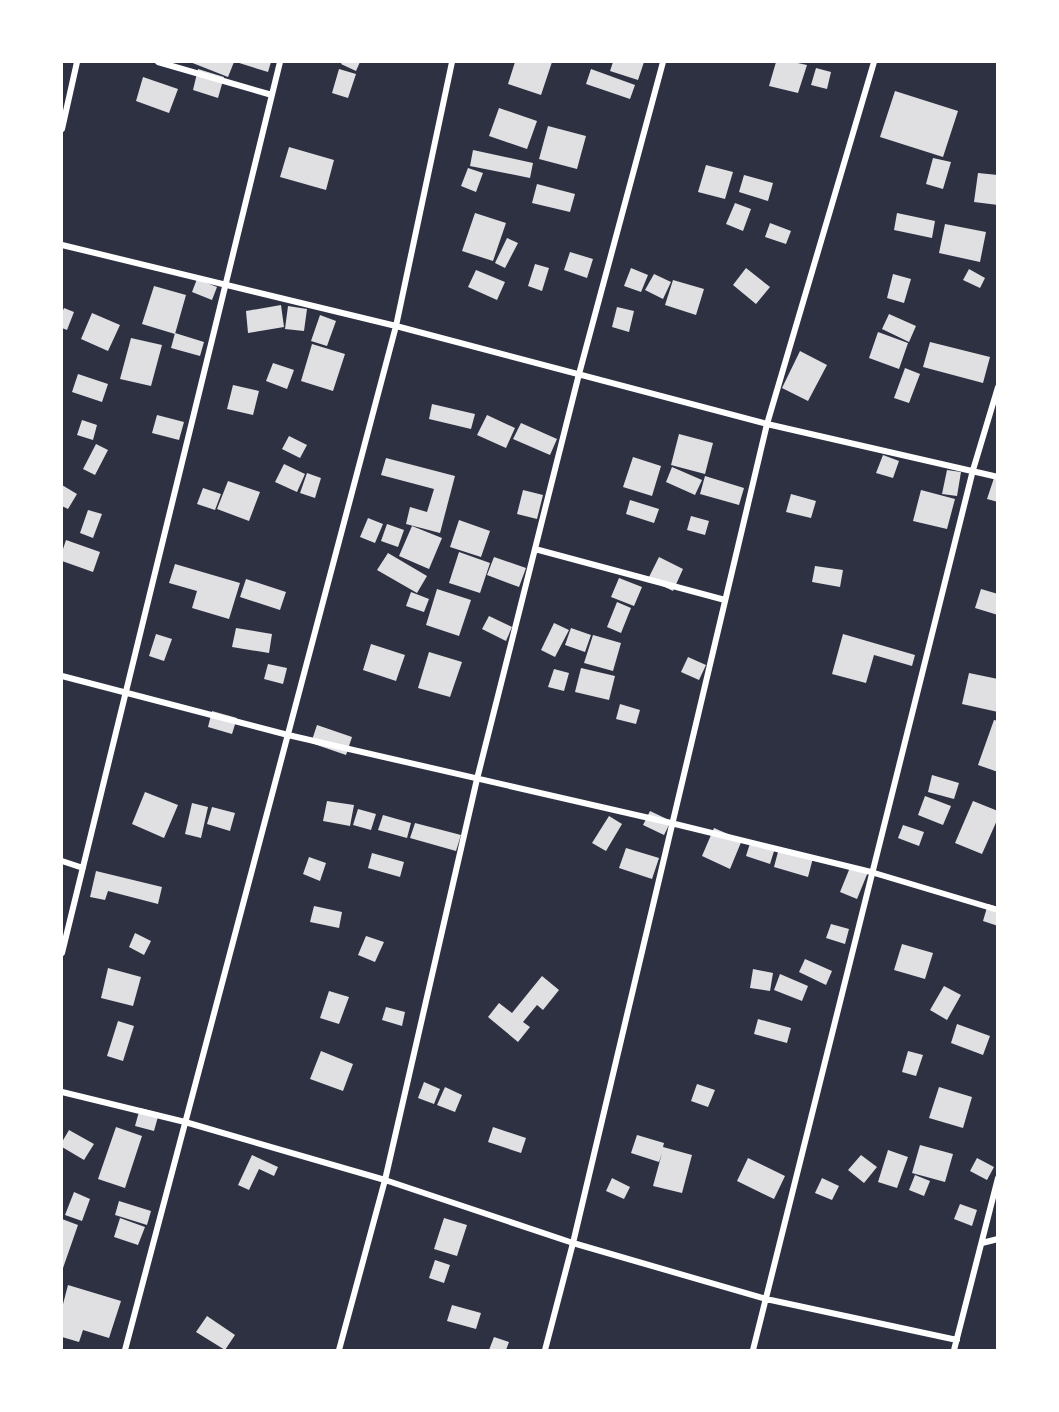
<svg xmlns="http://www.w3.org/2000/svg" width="1059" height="1412" viewBox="0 0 1059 1412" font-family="'PT Serif',serif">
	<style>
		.building { fill: #e0e0e3 }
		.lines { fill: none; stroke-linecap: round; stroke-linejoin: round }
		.minor { stroke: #fff; stroke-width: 6 }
	</style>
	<rect width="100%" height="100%" fill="#2d3142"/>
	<!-- building -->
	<path class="building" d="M190,62H234L228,77Z
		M236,62H271L268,72Z
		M342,62H360L356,71L341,64Z
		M515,62H552L541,95L508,84Z
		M613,62H644L638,80L610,71Z
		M776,62H793L807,65L798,93L769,86Z
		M816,68L831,72L827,89L811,85Z
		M198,69L224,77L218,98L193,90Z
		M339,69L356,74L348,98L332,93Z
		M591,69L635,85L630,99L586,84Z
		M143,77L178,89L169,113L136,101Z
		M895,91L958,111L943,157L880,137Z
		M499,108L537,121L527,149L489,136Z
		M548,126L586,136L577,169L539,159Z
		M289,147L334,160L326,190L280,177Z
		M473,150L533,163L530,178L470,166Z
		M933,158L951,162L943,189L926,184Z
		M706,165L733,172L725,199L698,192Z
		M468,168L483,173L476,192L461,186Z
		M978,173L998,175V205L974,202Z
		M744,175L773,183L768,201L739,192Z
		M537,184L575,194L570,212L532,203Z
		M735,203L751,209L743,231L726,224Z
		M475,213L506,223L493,261L462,251Z
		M897,213L935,221L932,238L894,230Z
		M770,223L791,231L786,244L765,237Z
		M945,224L986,232L980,262L939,253Z
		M507,238L518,243L505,268L495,263Z
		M570,252L593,259L587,278L564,270Z
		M535,264L549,268L542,291L528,286Z
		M631,268L648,275L641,292L624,286Z
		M746,268L770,287L756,304L733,285Z
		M969,269L985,278L980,288L963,280Z
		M476,270L505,282L497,300L468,287Z
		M654,274L671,282L663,299L645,290Z
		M893,274L911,279L904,303L887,298Z
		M197,279L217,287L212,300L192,292Z
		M673,280L704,289L696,315L665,305Z
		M154,286L186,295L175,334L142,324Z
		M281,305L284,327L248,333L246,311Z
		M288,306L307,309L304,331L285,329Z
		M617,307L634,311L629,332L612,327Z
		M64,308L74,312L67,330L62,328V313Z
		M92,313L120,325L108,351L81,339Z
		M889,314L916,326L909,342L882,329Z
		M320,315L336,321L327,346L311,341Z
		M878,332L908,343L899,369L869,358Z
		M175,333L204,342L200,356L171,348Z
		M131,338L162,345L151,386L120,379Z
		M930,342L990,357L983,383L923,367Z
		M312,344L345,354L333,391L301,381Z
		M800,351L827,365L808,401L782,388Z
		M273,363L294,370L287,389L266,381Z
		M905,368L920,374L909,403L894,398Z
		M78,374L108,384L102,402L72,392Z
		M233,385L259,391L253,415L227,409Z
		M432,404L475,414L471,429L429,419Z
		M157,415L184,422L179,440L152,433Z
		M487,415L515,428L506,448L477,435Z
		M82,420L97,425L93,440L77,435Z
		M521,423L557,439L550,455L513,439Z
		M679,434L713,443L705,474L671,465Z
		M289,436L307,445L300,458L282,449Z
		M96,444L108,450L95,475L83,469Z
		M883,455L899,461L893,478L876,473Z
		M633,457L661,466L652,496L623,487Z
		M386,458L455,476L440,533L406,524L410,507L427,512L434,489L381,475Z
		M284,464L305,474L297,492L275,482Z
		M672,467L702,480L695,495L666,482Z
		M947,470L961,472L957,496L942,494Z
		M307,473L321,478L315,498L300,493Z
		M705,476L744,488L739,505L700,494Z
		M994,478L998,480V502L987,499Z
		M228,481L260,492L249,521L217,509Z
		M62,485L77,494L68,509L62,506Z
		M203,488L221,494L215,510L197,504Z
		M523,490L543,495L537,519L517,514Z
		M921,490L955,499L947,529L913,521Z
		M791,494L816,501L811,518L786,512Z
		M630,500L659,509L654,523L626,514Z
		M88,510L102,514L93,538L80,533Z
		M691,516L709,521L705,535L687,530Z
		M368,518L383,524L375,543L360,537Z
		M459,520L490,531L481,557L450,547Z
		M387,524L404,530L398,547L381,541Z
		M412,526L442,538L429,569L399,556Z
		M66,540L100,552L93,572L62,561V552Z
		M459,552L490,563L480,593L449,583Z
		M388,553L427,576L417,593L377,570Z
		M494,557L526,568L519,587L487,575Z
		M659,557L683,569L673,591L648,579Z
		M175,564L240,583L229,619L192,608L197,591L169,583Z
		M815,566L843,570L840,587L812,582Z
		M619,578L642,587L634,606L611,597Z
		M246,579L286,592L280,610L240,597Z
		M437,589L471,600L459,636L426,625Z
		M981,589L998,594V615L975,608Z
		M411,592L429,599L424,612L406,606Z
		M617,602L631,608L621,633L607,627Z
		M489,616L512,627L506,641L482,629Z
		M554,623L569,630L555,657L541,650Z
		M236,628L272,634L269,653L232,647Z
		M571,628L591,635L585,652L565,645Z
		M156,634L172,639L164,661L149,656Z
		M843,634L915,655L912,666L874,655L866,683L832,674Z
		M593,635L621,643L613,671L584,663Z
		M371,644L405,655L396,681L363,670Z
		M429,652L462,662L450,697L418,688Z
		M688,657L706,665L699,680L681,672Z
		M268,664L287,668L283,684L264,679Z
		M581,668L615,676L609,700L575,692Z
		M554,669L569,673L564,691L548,687Z
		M969,673L998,679V712L962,704Z
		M620,704L640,710L636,724L616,719Z
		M212,711L237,718L232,734L208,727Z
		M994,720L998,721V772L978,765Z
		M317,725L352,737L346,755L311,743Z
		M932,775L959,783L954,799L928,792Z
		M145,792L178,805L164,838L132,824Z
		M925,796L951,806L943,825L918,815Z
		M327,801L354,805L350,826L323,821Z
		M973,801L998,811V818L982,854L955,843Z
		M192,803L208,807L201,838L185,834Z
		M212,807L235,813L230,831L207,824Z
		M358,809L376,814L371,830L353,825Z
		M650,811L671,821L664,835L643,825Z
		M383,815L411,823L407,838L378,830Z
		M609,816L622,824L606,851L592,843Z
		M415,823L461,835L456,851L410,838Z
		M903,825L924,832L919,846L898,838Z
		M714,828L742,840L730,869L702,856Z
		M751,840L775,848L770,864L746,856Z
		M626,848L659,858L652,879L619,868Z
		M779,848L813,858L808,877L774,867Z
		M372,853L404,862L400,877L368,868Z
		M309,857L326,863L320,881L303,874Z
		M851,865L868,872L857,899L840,892Z
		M96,871L162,887L158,904L108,891L105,900L90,897Z
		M988,904L998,907V926L983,921Z
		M314,906L342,912L339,928L310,922Z
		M831,924L849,929L845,944L826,938Z
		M135,933L151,941L144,955L129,947Z
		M366,936L384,942L375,962L358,955Z
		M902,944L933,953L925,979L894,970Z
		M805,959L832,971L826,985L799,972Z
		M108,968L141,977L133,1006L101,998Z
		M753,969L773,973L770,991L750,988Z
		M780,974L808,986L802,1001L774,990Z
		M542,976L559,990L543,1010L537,1005L523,1022L530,1027L518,1042L488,1017L499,1003L512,1013Z
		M944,986L961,995L947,1020L930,1010Z
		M329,991L349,997L339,1024L320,1018Z
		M386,1007L405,1012L402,1026L382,1020Z
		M758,1019L791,1028L787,1043L754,1034Z
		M118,1021L134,1026L123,1061L107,1056Z
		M957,1024L990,1036L983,1055L951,1043Z
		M321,1051L353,1064L343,1091L310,1079Z
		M908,1051L923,1055L916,1076L902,1072Z
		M424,1082L440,1089L434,1104L418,1098Z
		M697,1084L715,1090L708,1107L691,1101Z
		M445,1087L462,1095L455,1112L437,1105Z
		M939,1087L972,1097L963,1128L929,1118Z
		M140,1108L159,1113L154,1131L135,1126Z
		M116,1127L142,1136L125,1188L98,1179Z
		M493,1127L526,1138L521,1153L488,1142Z
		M69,1130L94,1144L84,1160L62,1147V1142Z
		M637,1135L664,1143L663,1147L692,1155L682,1193L653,1186L662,1153L659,1162L631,1153Z
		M920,1145L953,1154L945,1182L912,1173Z
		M888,1150L908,1157L897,1188L878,1182Z
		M252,1155L278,1167L274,1176L259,1169L249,1190L238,1185Z
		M861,1155L877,1167L864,1183L848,1170Z
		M748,1158L785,1176L774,1199L737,1181Z
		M977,1158L994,1167L987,1180L970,1171Z
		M915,1175L930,1181L924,1196L909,1190Z
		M612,1178L630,1187L624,1199L606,1191Z
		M822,1178L839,1186L832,1200L815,1193Z
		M74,1192L90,1199L82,1221L65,1215Z
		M119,1201L151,1211L147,1225L115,1215Z
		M960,1204L977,1210L972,1226L954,1219Z
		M120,1218L145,1227L138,1245L114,1237Z
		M444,1218L467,1225L457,1256L434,1249Z
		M62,1219L78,1225L63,1268L62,1267Z
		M435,1260L450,1265L444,1283L429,1278Z
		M68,1285L121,1301L109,1338L83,1330L79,1342L62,1337V1308Z
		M452,1305L481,1313L476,1329L447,1321Z
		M207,1316L235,1335L225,1350L196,1332Z
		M494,1337L509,1342L506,1350H489Z"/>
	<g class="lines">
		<!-- minor -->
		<path class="minor" d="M158,62L272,95
			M62,129L77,62
			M62,245L396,326L767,424L998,477
			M535,549L725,600
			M62,676L288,735L671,823L871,872L998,910
			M62,861L83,868
			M62,953L280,62
			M62,1092L185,1122L385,1180L573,1243L766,1299L957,1340
			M982,1243L998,1239
			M125,1350L396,326L452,62
			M339,1350L385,1180L477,779L579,374L663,62
			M545,1350L573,1243L767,424L874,62
			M753,1350L973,470L998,387
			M954,1350L998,1178"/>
	</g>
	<!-- border -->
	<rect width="1059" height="1412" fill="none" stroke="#ffffff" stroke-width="126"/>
</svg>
